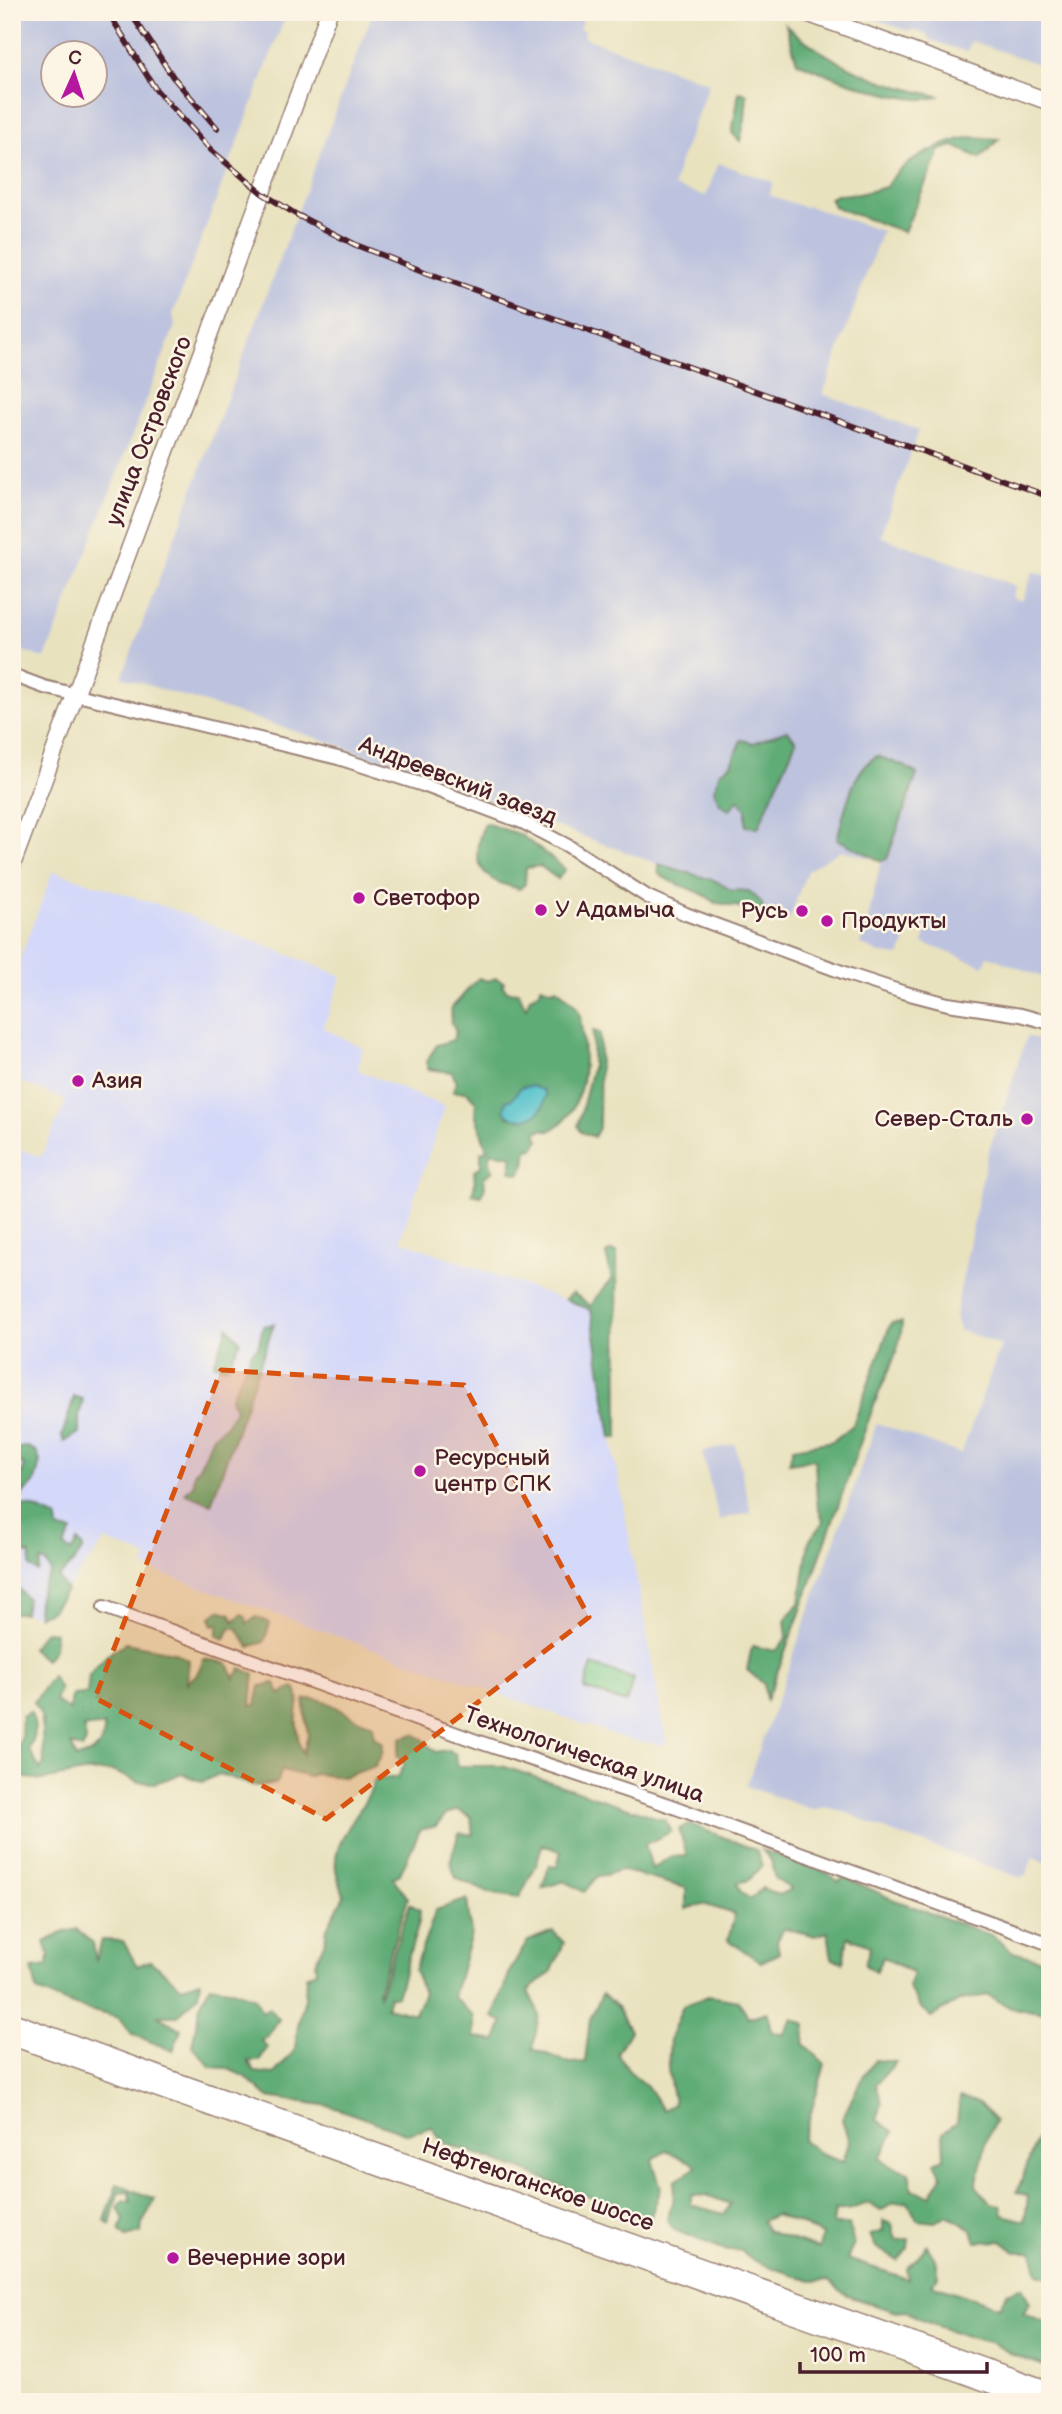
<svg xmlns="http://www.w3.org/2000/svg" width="1062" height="2414" viewBox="0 0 1062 2414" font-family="'Balsamiq Sans',sans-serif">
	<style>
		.built { fill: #d4d8f9 }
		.industrial { fill: #bdc3de; fill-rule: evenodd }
		.green { fill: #75c88b; stroke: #60745b; stroke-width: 2 }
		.forest { fill: #60ac77; stroke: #556651; stroke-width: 2; fill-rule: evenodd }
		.water { fill: #55c2cc; stroke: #50707c; stroke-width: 2 }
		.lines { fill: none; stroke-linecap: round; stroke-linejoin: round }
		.minor-casing { stroke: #9a8075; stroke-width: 16 }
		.major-casing { stroke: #9a8075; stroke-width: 19 }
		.minor { stroke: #fff; stroke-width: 12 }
		.major { stroke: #fff; stroke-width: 16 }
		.rail-casing { stroke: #4a1f2b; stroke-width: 6 }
		.rail { stroke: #fcf5e5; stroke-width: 3.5; stroke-dasharray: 10; stroke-linecap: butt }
		.marked { fill: #d8530f; fill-opacity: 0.2; stroke: #d8530f; stroke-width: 5; stroke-dasharray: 14 9; stroke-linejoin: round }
		.poi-dot { fill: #b5179e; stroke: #fcf5e5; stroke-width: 2.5 }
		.labels { text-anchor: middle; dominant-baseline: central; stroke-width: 5; stroke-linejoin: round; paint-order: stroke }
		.street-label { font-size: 23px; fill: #4a1f2b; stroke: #fcf5e5 }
		.poi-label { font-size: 23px; fill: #4a1f2b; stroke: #fcf5e5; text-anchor: start }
	</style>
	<rect width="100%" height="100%" fill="#fcf5e5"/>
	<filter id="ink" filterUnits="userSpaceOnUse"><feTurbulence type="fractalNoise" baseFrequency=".0143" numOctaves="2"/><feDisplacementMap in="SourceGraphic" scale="14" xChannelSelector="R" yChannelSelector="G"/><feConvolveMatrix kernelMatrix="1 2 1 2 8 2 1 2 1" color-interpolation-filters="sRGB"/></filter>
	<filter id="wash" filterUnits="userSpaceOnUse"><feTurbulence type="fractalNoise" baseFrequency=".00686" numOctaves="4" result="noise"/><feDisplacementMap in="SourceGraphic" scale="28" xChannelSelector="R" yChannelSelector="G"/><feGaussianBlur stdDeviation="1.57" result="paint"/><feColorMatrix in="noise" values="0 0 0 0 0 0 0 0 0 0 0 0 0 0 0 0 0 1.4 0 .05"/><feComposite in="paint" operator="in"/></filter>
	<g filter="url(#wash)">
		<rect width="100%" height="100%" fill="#e9e2bf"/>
		<!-- built -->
		<path class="built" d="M53,871L172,909L342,976L323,1028L363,1048L358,1070L445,1107L400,1240L591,1310L611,1437L667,1745L629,1740L144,1567L148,1557L105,1540L51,1611L38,1616L12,1611V1146L41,1157L66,1101L12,1078V980Z"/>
		<!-- industrial -->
		<path class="industrial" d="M12,12H287L173,314L175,326L45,659L12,647ZM52,52H94V94H52Z
			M373,12H561L583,20L579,29L585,31L583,37L709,83L677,170L674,187L706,196L718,163L773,182L769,195L804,207L808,206L882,231L823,394L919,430L880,536L1016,586L1012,597L1022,601L1033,571L1050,577V980L988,956L984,966L923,943L928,928L913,922L900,956L882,954L860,944L867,923L881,861L841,850L807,871L789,920L659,874L658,864L326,741L122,677Z
			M857,12H1050V68L971,41L967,52L931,40L927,35L914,30L908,31Z
			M1027,1036L1050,1044V1864L1033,1857L1026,1875L1021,1878L891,1832L843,1811L824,1807L813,1810L746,1786L877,1423L961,1454L1001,1345L959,1330L955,1316L986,1159Z
			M735,1444L751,1512L719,1520L702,1452Z"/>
		<!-- green -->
		<path class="green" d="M592,1665L634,1679L626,1703L584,1689Z"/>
		<!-- forest -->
		<path class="forest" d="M786,25C828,63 883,86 939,96C914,110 825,74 797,62Z
			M739,92L747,94L745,120L740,141L732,133Z
			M973,137L999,139L980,158L954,146L940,150L904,232L834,207L830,198L836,195L859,194L886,187C900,162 945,140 973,137Z
			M787,730L796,741L758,828L746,826V809L739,799L729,810L719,802L714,790L720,772L731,764L741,740L754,743Z
			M877,756L904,766L917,774L887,859L881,861L837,839C845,812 851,770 877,756Z
			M485,823L521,835L565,869L558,879L540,866L526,868L525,884L519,889C511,886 499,884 492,879C471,864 476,842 485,823Z
			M658,864L716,881L731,890L749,891L761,902L764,911C747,910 732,904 715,903C700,888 676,888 659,874Z
			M479,978L487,981L496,978L504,982L502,985L507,991L518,992L526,1008L530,997L540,992L541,986L552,990L557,988C564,996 575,1001 579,1012C581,1018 581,1027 582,1033C587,1068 584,1112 550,1131L542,1129L536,1132L539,1140L534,1148L527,1149L525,1165L519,1174L510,1171L513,1156L491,1152L489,1160L493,1171L484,1177L485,1187L481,1196L472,1194L475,1183L474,1171L481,1166V1152L487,1150L475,1113L476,1102L467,1092H453L456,1081L452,1072L428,1069L426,1062L437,1045L453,1040L456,1031L451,1021V1008C462,999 468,987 479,978ZM512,1099L543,1100V1107C531,1118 523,1120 508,1116L506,1101Z
			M593,1031L600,1033L599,1128L594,1137L581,1132L578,1126L592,1068Z
			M611,1251L617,1252L618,1438L611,1437L591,1310L565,1299L573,1293L591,1306L597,1296L612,1280L606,1254Z
			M902,1322C901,1353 883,1379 873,1408C837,1505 806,1604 766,1700L764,1684L747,1670L752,1646L776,1651L787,1637L785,1620L800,1602L809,1541L823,1522L817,1502L815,1459L789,1463L793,1448L833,1441L853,1425L891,1323Z
			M274,1324L211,1504L185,1493L193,1485L194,1473L199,1467L213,1436L226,1425L235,1410L231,1397L252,1352L258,1347L263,1326Z
			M228,1327L240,1341L228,1367L214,1364Z
			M74,1397L83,1399L79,1416V1433L64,1442L62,1436Z
			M25,1446L36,1451L40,1461L35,1482L21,1496L12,1495V1485L17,1487L24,1465L12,1460V1447L18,1449Z
			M15,1505L32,1507L57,1518L58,1529L72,1531L64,1546L71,1552L78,1541L83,1548L76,1560L58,1578L67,1590L51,1611L38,1616C35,1600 42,1585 51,1572L46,1563L41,1561L38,1572L30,1567V1554L19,1553L12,1565V1510Z
			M12,1580L27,1599L24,1613H12Z
			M219,1610L231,1614L234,1621L242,1614L246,1617L247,1624L256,1617L270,1623L264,1642L249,1647L237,1628H230L225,1639L217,1635L219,1624L213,1625L210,1618Z
			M45,1631L55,1632L54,1650L45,1660L31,1648Z
			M125,1643L173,1652L189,1660L187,1683L197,1674L204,1659L228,1663L234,1679L241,1668L254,1674L251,1706L256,1705L260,1686L275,1683L281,1695L286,1690L295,1688C301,1698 298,1704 297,1715C296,1726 298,1744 303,1754L308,1735L304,1700C323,1695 335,1707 351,1716C358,1720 366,1722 373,1725L374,1737L383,1743L382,1754L375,1766L344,1777L314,1774L308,1777L282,1770L277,1783L255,1786L219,1774L203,1782L182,1774L155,1783L139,1782L112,1771L83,1772L43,1780L19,1777L12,1783V1755L21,1740L22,1716L30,1711C37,1725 36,1736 29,1750L40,1769L44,1763L41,1715L34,1702L52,1676L60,1689L55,1701L69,1710L72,1695L87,1694L89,1675L106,1656ZM104,1726C105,1746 95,1754 76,1758L71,1744L82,1749L86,1742L84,1727Z
			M414,1734L424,1740L435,1752L448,1750L455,1754L457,1766H502L665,1820L671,1832L645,1844L652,1869L670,1857L687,1856L679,1829L690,1824L756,1850L762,1866L748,1880L737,1883L741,1893L751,1899L762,1888L779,1895L791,1889L775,1879L771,1860L762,1850L820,1868L839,1882L844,1877L892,1899L993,1936L1013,1952L1050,1962V2013L1011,2008L988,1995L961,2000L931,2017L919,2006L908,1987L913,1973L883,1957L875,1972L865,1965L870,1946L848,1937L843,1962L832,1959L828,1932L815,1936L784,1928L777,1941L779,1953L761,1962L728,1940L735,1914L703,1904L686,1909V1888L620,1870L596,1878L584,1892L565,1881L542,1888L549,1866L557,1867L561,1851L542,1845L536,1865L519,1898L489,1893L456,1878L450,1862L459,1833L473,1835L471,1817L458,1810L446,1814L436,1826L420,1830L400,1874L393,1878L408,1898L378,1991L379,1995L410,1904L420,1910L419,1922L397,1996H389L386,2007L415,2014L424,1992L414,1971L436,1910L467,1899L471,1934L453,1997L474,2017V2037L496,2041L503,2022L493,2017L511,1969L528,1941L553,1931L564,1943L552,1971L528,1991L539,2014L533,2049L570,2063L585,2062L590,2019L602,1994L617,2007L630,2031L617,2053L629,2071L647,2086L663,2110L674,2104L668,2069L670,2038L683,2006L708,1996L739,2001L748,2018L767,2012L771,2031L783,2035L792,2019L806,2024L804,2044L825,2064L803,2140L820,2154L843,2162L849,2142L842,2119L861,2080L875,2060L896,2062L876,2084L882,2103L877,2120L894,2132L880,2158L888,2165L909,2172L912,2190L930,2196L942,2176L935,2162L944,2158L943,2132L957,2122L960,2097L979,2103L995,2121L987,2138L976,2186L991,2203L1001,2205L1003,2215L1025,2221L1028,2196L1017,2192L1036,2141L1050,2114V2278L1038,2274L1032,2252H1015L1001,2241L976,2242L972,2230L947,2215L935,2222L917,2220L908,2202L893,2203L881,2211L868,2203L847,2210H835L833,2225H849L854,2244L847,2259L908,2279L907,2269L927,2246L935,2259L938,2277L931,2284L999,2307L1007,2293L1022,2287L1030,2303L1023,2313L1050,2324V2368L1013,2355L993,2343L969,2337L924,2321L906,2311L896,2312L848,2296L827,2280L811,2281L751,2260L742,2250L728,2251L674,2230L667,2219L673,2202L675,2180L697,2167L691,2162L666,2151L652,2160L661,2188L649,2221L520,2169L442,2142L432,2127L408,2134L330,2106L267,2097L244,2076L226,2068L211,2067L192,2046L200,2005L210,1986L229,1989L255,1998L262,2012L269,2008L279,2019L267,2037L261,2040L267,2048L259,2061H248L255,2072L274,2074L295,2050L298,2025L305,1998L306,1976L316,1971L315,1963L325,1941L327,1928L344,1896C342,1887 337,1878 336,1869C332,1837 366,1810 375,1780L398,1777L405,1764L397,1756L401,1738ZM691,2195L708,2196L731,2204L724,2214L691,2205ZM775,2215L801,2224L822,2235L819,2249L767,2231L762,2221Z
			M77,1929L93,1943L96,1961L102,1940L123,1941L137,1966L150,1961L182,1987L200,1981L198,1995L178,2016H157L181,2029L173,2051L132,2034L119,2018L78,2007L37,1991L32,1968L48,1966L49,1955L45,1942L62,1933Z
			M117,2184L155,2199L142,2224L141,2233L126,2237L119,2230L124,2220L118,2207L124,2200L131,2202L130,2192L118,2193L110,2225L105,2221Z
			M883,2221L892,2224L896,2240L909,2239L908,2248L898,2261L876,2247L870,2235L883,2231Z"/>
		<!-- water -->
		<path class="water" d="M531,1086L543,1090L546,1095C544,1098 544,1102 543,1106C536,1121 513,1123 504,1110L506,1101L512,1099L521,1087Z"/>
	</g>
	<g filter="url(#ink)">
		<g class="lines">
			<!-- minor casing -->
			<g class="minor-casing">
				<path id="minor" d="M12,675L44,687L338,758L423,785L522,822L568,846L648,897L686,914L850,975L902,992L948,1004L1021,1015L1050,1023
					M104,1607L479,1742L660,1802L1050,1944"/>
			</g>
			<!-- major casing -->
			<g class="major-casing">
				<path id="major" d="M804,12L1050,102
					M12,865L329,12
					M12,2021L173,2080L1050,2390
					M12,2037L1040,2402"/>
			</g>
			<!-- minor -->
			<use href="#minor" class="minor"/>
			<!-- major -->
			<use href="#major" class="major"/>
			<!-- rail casing -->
			<g class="rail-casing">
				<path id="rail" d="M108,12L156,90L211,150L262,193L297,215L356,245L425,272L1050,497
					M130,12L173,77L217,128"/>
			</g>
			<!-- rail -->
			<use href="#rail" class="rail"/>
		</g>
	</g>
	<!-- marked area -->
	<path class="marked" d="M221,1370L464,1385L589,1617L326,1819L95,1698Z"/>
	<!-- markers -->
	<g class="poi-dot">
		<circle cx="359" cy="898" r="7"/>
		<circle cx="541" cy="910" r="7"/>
		<circle cx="802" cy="911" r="7"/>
		<circle cx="827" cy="921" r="7"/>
		<circle cx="78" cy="1081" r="7"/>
		<circle cx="1027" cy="1119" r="7"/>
		<circle cx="420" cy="1471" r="7"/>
		<circle cx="173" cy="2258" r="7"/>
	</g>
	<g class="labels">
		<!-- street labels -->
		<g class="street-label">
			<text transform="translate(149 431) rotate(-69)">улица Островского</text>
			<text transform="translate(458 781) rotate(21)">Андреевский заезд</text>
			<text transform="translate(584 1755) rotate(19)">Технологическая улица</text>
			<text transform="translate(538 2185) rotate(19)">Нефтеюганское шоссе</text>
		</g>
		<!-- poi labels -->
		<g class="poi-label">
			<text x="373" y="898">Светофор</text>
			<text x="555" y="910">У Адамыча</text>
			<text x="788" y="911" text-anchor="end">Русь</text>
			<text x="841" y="921">Продукты</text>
			<text x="92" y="1081">Азия</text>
			<text x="1013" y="1119" text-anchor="end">Север-Сталь</text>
			<text x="434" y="1458">Ресурсный<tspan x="434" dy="26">центр СПК</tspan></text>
			<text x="187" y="2258">Вечерние зори</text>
		</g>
	</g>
	<!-- margin -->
	<rect width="1062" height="2414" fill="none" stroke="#fcf5e5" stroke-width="42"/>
	<!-- north arrow -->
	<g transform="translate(74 74) rotate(3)"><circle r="33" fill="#fcf5e5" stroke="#b59f9b" stroke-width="2"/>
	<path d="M0-5L12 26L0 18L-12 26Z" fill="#b5179e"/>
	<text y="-10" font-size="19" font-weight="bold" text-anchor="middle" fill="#4a1f2b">С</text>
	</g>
	<!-- scale -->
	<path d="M800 2362v10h187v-10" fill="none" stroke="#4a1f2b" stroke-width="3.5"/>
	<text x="810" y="2362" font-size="21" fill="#4a1f2b" stroke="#fcf5e5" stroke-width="5" paint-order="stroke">100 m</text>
</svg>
